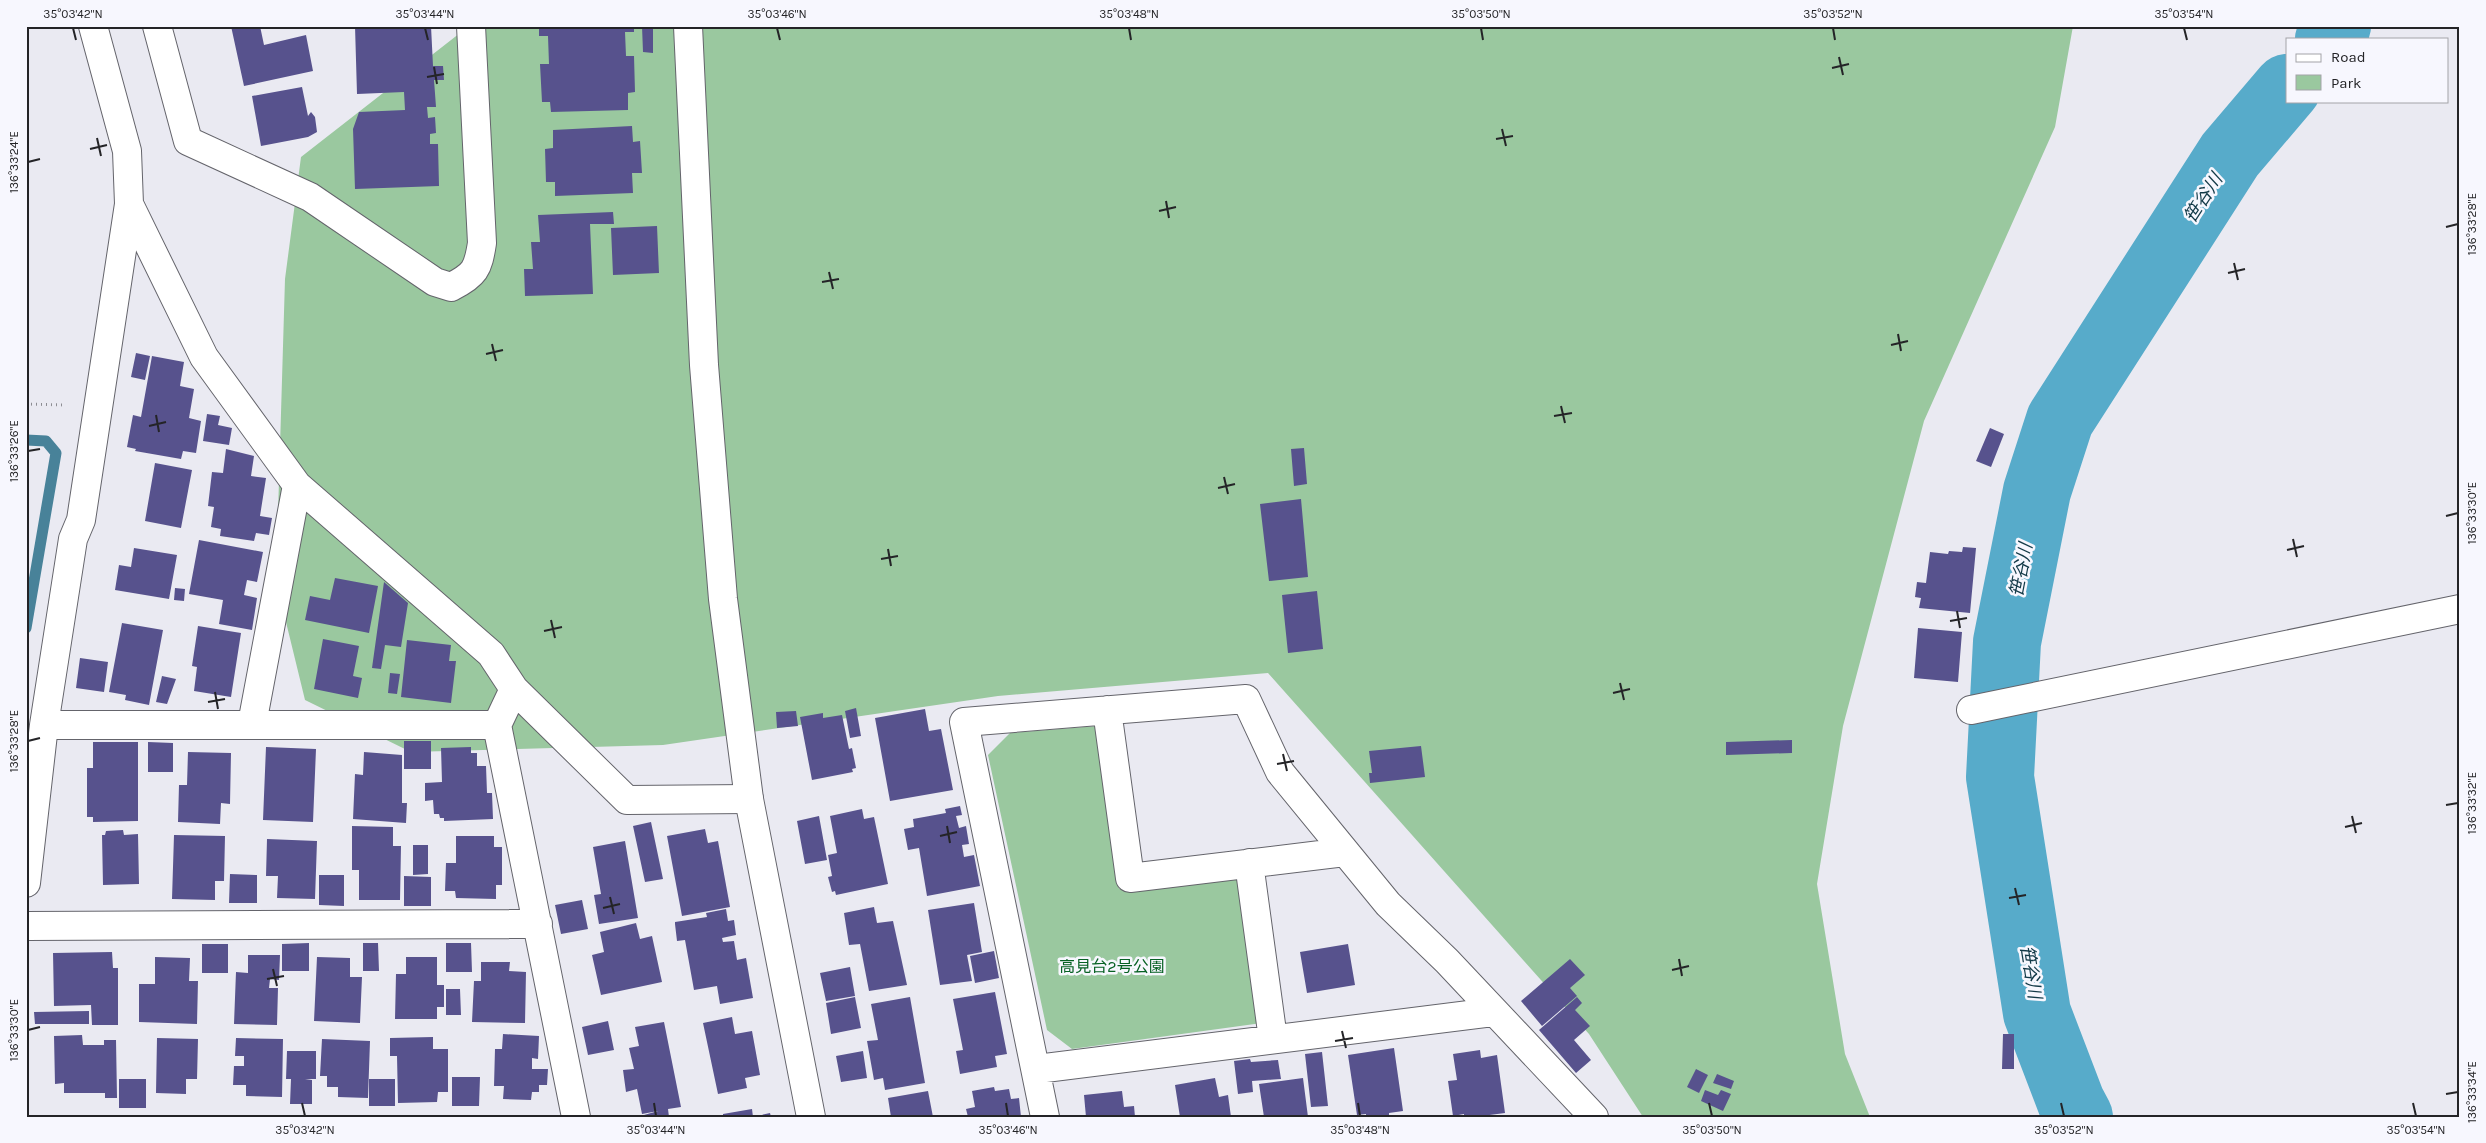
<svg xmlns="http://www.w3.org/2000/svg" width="2486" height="1143" viewBox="0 0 2486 1143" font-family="Karla,'Noto Sans JP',sans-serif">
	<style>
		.green { fill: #9ac89f }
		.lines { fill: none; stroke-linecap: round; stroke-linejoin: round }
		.stream { stroke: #488299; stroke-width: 11 }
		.river { stroke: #57abca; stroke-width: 68 }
		.building { fill: #57528d }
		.minor-casing { stroke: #64646b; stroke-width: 30 }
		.tertiary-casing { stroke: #64646b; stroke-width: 30 }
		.path { stroke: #8c8c92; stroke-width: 3; stroke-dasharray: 1 4; stroke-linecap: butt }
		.minor { stroke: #fff; stroke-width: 28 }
		.tertiary { stroke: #fff; stroke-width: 28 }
		.ticks { fill: none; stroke: #242427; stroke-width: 2 }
		.labels { text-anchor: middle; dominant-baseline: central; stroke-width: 5; stroke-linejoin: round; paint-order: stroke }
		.park-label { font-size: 16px; fill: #066123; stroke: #f7f7fe }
		.water-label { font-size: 18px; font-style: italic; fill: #123947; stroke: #f7f7fe }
		.neatline { fill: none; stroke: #242427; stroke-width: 2 }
		.ticks-label { font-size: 12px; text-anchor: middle; fill: #242427 }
	</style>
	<rect width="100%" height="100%" fill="#eaeaf2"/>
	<!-- green -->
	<path class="green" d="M469,26H2073L2055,127L1924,421L1843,726L1817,884L1845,1054L1870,1117H1643L1589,1034L1268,673L998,696L663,745L411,752L305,700L276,581L285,279L301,157Z
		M1097,726L1119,889L1233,875L1242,885L1262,1023L1072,1049L1047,1030L988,755L1010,733Z"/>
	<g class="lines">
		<!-- stream -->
		<path class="stream" d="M26,440L46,441L56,453L26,628"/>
		<!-- river -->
		<path class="river" d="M2329,39L2337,26
			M2079,1117L2071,1102L2037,1013L2000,777L2007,642L2037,491L2060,420L2230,155L2287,88"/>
	</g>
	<!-- building -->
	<path class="building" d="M231,26H260L264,45L306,35L313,71L244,86Z
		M355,26H431L433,66H443L444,80H434L436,107H427L428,118L435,117L436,133L430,134V144H438L439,186L355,189L353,129L359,112L405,110L404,92L357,94Z
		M539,26H634V32H625L626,56H634L635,92L628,93V110L551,112L550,102H542L540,64H549L548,36H539Z
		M642,26H653V53L643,52Z
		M302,87L308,116L311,112L315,117L317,132L308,137L261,146L252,96Z
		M632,126L633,142L640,141L642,173H632L633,193L555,196V182H546L545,149L553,148V130Z
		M613,212L614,224H590L593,294L525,296L524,269H533L531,242H540L538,215Z
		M657,226L659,273L613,275L611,228Z
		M136,353L150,356L145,380L131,377Z
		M152,356L184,362L180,386L194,389L189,418L201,421L196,453L183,451L181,459L135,451L136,449L127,447L133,415L141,417Z
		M207,414L220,416L218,425L232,428L229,445L203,441Z
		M1990,428L2004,434L1991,467L1976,461Z
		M1304,448L1307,484L1294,486L1291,449Z
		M226,449L254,456L251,476L266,478L260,516L272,518L269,535L256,533L254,541L220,536L221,529L211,527L214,507L208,506L212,472L223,473Z
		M155,463L192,470L181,528L145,521Z
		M1301,499L1308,577L1269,581L1260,504Z
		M199,540L263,552L257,582L247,580L244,595L257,598L252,630L219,624L223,600L189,594Z
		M1963,547L1976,548L1970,613L1919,608L1921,598L1915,597L1917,582L1926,583L1930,552L1948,554L1949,551L1962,552Z
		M134,548L177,555L169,599L115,590L119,565L131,567Z
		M335,578L378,586L369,633L305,620L310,596L330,600Z
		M384,582L408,603L401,647L385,645L381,669L372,668Z
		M175,588L185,589L184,601L174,600Z
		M1317,591L1323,649L1288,653L1282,595Z
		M122,623L163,630L149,705L125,700L126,695L109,692Z
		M198,626L241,633L231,697L194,691L197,667L192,666Z
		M1918,628L1962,632L1958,682L1914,678Z
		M323,639L359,646L353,676L362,678L358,698L314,689Z
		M407,640L451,645L449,661H456L451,703L401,697Z
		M80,658L108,662L104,692L76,688Z
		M390,673L400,674L397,694L388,693Z
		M162,676L176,679L167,704L156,702Z
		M856,708L861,736L850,738L845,711Z
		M925,709L929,731L941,729L953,790L890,801L875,718Z
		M796,711L798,726L777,728L776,712Z
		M823,713V718L842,715L849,749L852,748L856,768L852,769L853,772L812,780L800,717Z
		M1792,740V753L1726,755V742Z
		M404,741H431V769H404Z
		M93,742H138V821L93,822V817H87V768H93Z
		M148,742L173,743V772H148Z
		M1421,746L1425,777L1370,783L1369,773H1372L1369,751Z
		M266,747L316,749L313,822L263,820Z
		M471,747V753H477V766H486L487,793H492L493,819L444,821V818H440L439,814H434L433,800L425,801V783L442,782L441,748Z
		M188,752L231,753L230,804L221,803L220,824L178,822L179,785H187Z
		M364,752L402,755V803H407L406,823L353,819L355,774L363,775Z
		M960,806L962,815L956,816L959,828L966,826L969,844L962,845L964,857L974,855L980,886L927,896L919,848L908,850L904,829L914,827L913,819L946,813L945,809Z
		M862,809L864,819L874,817L888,884L836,895L835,891L832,892L828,877L832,876L828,855L837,853L830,816Z
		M819,816L827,860L805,864L797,821Z
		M651,822L663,879L645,882L633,826Z
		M352,826L393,827V846H401L400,900H359V870H352Z
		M705,829L708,843L718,841L730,907L682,916L667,836Z
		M123,830L124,835L138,834L139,884L103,885L102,835H105L106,831Z
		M174,835L225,836L224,881H215V900L172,899Z
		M456,836H494V847H502V885H496V899L456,898L455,891H445L446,863H456Z
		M267,839L317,841L315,899L277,898L278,876H266Z
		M625,841L638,918L599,924L594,895L601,894L593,847Z
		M413,845H428V874L413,875Z
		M230,874L257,875V903H229Z
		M319,875H344V906L319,905Z
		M404,876L431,877V906H404Z
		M582,900L588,929L561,934L555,905Z
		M974,903L982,952L967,955L972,981L940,985L928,910Z
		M874,907L877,923L893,921L907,985L869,991L860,944L849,945L844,913Z
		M726,909L728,921L734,920L736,935L722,938L723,942L734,941L737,960L746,958L753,998L720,1004L717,986L694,990L685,940L677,941L675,924V922L707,917L706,913Z
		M636,923L640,939L652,936L662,982L601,995L592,955L604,952L600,932Z
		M309,943V971H282V944Z
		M363,943H378L379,971H363Z
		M446,943H471L472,972H446Z
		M202,944H228V973H202Z
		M1348,944L1355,985L1307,993L1300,952Z
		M994,951L999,978L975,983L970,956Z
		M112,952L113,968H118V1025H92L91,1005L54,1006L53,953Z
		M248,955H280L279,980L270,979L269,988H278L277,1025L234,1024L236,972L248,973Z
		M155,957L190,958L189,981H198L197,1024L139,1022V984H155Z
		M317,957L350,958V977H362L360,1023L314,1021Z
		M406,957H437V985H444V1007H437V1019H395L396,974H406Z
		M1570,959L1585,975L1570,988L1577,996L1542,1026L1521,1001Z
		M481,962H510L509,971L526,972L525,1023L472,1022L474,981H481Z
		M850,967L855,996L826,1001L820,973Z
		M446,989H460L461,1015H446Z
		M995,992L1007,1054L995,1056L997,1067L960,1074L956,1051L963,1050L953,999Z
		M855,997L861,1028L831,1034L826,1003Z
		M910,997L925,1083L885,1090L883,1078L874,1080L867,1041L878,1040L871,1004Z
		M1577,997L1582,1003L1575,1010L1590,1026L1574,1040L1591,1060L1576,1073L1539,1030Z
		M89,1011V1024H35L34,1012Z
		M732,1017L735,1034L752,1031L760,1075L745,1078L747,1088L718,1094L703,1023Z
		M608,1021L614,1050L588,1055L582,1027Z
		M664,1022L681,1107L668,1109L669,1117H637L658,1111L642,1114L637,1089L626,1092L623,1070L634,1069L629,1048L639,1046L635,1027Z
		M503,1034L539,1036L538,1059L532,1058V1069H548L547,1085H539V1092H532L531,1100L503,1099L504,1086H494L495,1049H502Z
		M2003,1034H2014V1069H2002Z
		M82,1035L83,1045H104V1040H116L117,1098H105V1093H64V1083L55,1084L54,1036Z
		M433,1037V1049H448V1092H438L437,1102L398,1103L397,1056H390V1038Z
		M157,1038L198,1039L197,1079H186V1094L156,1093Z
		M236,1038L283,1039L282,1097L246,1096V1085H233L234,1066H244V1056H235Z
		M322,1039L370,1041L368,1098L338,1097V1087H327V1076H320Z
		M1394,1048L1403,1111L1389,1113V1117H1366V1114L1357,1115L1348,1055Z
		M1480,1050L1481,1058L1497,1055L1505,1113L1474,1117H1464V1114L1453,1116L1448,1081L1457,1080L1453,1054Z
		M287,1051H316V1079H305L312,1080V1104H290L291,1079H286Z
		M863,1051L867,1078L841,1082L836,1056Z
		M1322,1052L1328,1106L1311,1107L1305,1054Z
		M1250,1059L1251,1062L1278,1060L1281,1079L1252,1081L1253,1092L1238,1094L1234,1061Z
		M1696,1069L1708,1075L1699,1093L1687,1087Z
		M1717,1074L1734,1081L1731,1089L1713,1083Z
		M452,1077H480L479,1106H452Z
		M1215,1078L1219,1097L1228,1095L1231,1117H1180L1175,1085Z
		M1303,1078L1308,1117H1264L1259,1084Z
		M119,1079H146V1108H119Z
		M369,1079H395V1106H369Z
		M994,1087L995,1091L1009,1089L1011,1099L1019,1098L1021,1117H968L966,1109L975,1107L972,1091Z
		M1705,1090L1718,1095L1721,1090L1731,1094L1723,1111L1701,1101Z
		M928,1091L933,1117H891L888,1098Z
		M1122,1091L1124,1107L1134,1106L1135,1117H1086L1084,1095Z
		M752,1109L753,1117H723V1114Z
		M770,1113L771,1117H757V1116Z"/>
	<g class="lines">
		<!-- minor casing -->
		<g class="minor-casing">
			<path id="minor" d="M157,26L188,141L310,197L435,282L451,287C475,275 478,269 482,243L471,26
				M129,204L204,357L297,485L491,654L514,689L497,725L576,1117
				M514,689L627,800L749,799
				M1107,710L1130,878L1345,852
				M252,724L297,485
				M44,725H497
				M1249,863L1273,1039
				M26,883L44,725L73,539L81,520L129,204L127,151L93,26
				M26,926L538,924
				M1037,1069L1493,1012
				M1045,1117L964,722L1246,699L1280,772L1388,904L1447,961L1594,1117"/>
		</g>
		<!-- tertiary casing -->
		<g class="tertiary-casing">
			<path id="tertiary" d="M688,26L704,365L723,599L749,799L811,1117
				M1971,710L2460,609"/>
		</g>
		<!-- path -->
		<path class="path" d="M26,404L66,405"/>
		<!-- minor -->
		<use href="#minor" class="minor"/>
		<!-- tertiary -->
		<use href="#tertiary" class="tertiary"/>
	</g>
	<!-- ticks -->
	<path class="ticks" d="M73,28L76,40M425,28L428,40M777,28L780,40M1129,28L1131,40M1481,28L1483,40M1833,28L1835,40M2184,28L2187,40M1839,57L1843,75M434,67L437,84M1832,68L1849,64M427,77L444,74M1502,129L1506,146M97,138L101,156M1496,139L1513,136M90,149L107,145M28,162L40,159M1166,201L1169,218M1159,211L1176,207M2446,227L2458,224M2234,263L2238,280M829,272L833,289M2228,273L2245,269M822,282L839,279M1898,334L1901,351M492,344L496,361M1891,345L1908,341M486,354L503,350M1561,406L1565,423M156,415L159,432M1554,416L1572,413M149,426L166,422M28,451L40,449M1224,477L1228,494M1218,488L1235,484M2446,516L2458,513M2293,539L2297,557M888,549L891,566M2287,550L2304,546M881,559L898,556M1957,611L1960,628M551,620L555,638M1950,621L1967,618M544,631L562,627M1620,683L1624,700M215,692L218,709M1613,693L1630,689M208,702L225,699M28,741L40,738M1283,754L1287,771M1277,764L1294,761M2446,805L2458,803M2352,816L2356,833M947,826L950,843M2345,827L2362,823M940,836L957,832M2015,888L2019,905M610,897L614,914M2009,898L2026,895M603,908L620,904M1679,959L1682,976M273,969L277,986M1672,970L1689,966M267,979L284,976M28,1030L40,1027M1342,1031L1346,1048M1335,1041L1353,1038M2446,1094L2458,1092M302,1103L305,1116M654,1103L656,1116M1006,1103L1008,1116M1358,1103L1360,1116M1709,1103L1712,1116M2061,1103L2064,1116M2413,1103L2416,1116"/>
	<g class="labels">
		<!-- park labels -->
		<g class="park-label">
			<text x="1112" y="966">高見台2号公園</text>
		</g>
		<!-- water labels -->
		<g class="water-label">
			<text transform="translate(2203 198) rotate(-57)">笹谷川</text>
			<text transform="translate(2021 570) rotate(-79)">笹谷川</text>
			<text transform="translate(2031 972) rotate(81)">笹谷川</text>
		</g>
	</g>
	<!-- border -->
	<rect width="2486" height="1143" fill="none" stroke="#f7f7fe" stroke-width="55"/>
	<!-- legend -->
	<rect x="2286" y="38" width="162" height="65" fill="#f7f7fe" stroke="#a3a3a8"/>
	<rect x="2296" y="54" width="25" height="8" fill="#ffffff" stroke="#a3a3a8"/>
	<text x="2331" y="62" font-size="15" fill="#242427">Road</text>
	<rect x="2296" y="75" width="25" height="15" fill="#9ac89f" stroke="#a3a3a8"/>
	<text x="2331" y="88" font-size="15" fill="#242427">Park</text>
	<rect x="28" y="28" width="2430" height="1088" class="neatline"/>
	<g class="ticks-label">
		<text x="73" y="18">35°03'42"N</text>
		<text x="425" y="18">35°03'44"N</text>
		<text x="777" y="18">35°03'46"N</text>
		<text x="1129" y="18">35°03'48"N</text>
		<text x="1481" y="18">35°03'50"N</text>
		<text x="1833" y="18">35°03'52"N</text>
		<text x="2184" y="18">35°03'54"N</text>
		<text transform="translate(14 162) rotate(-90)" y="4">136°33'24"E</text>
		<text transform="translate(2472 224) rotate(-90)" y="4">136°33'28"E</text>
		<text transform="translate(14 451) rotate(-90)" y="4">136°33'26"E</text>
		<text transform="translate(2472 513) rotate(-90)" y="4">136°33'30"E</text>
		<text transform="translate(14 741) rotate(-90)" y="4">136°33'28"E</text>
		<text transform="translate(2472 803) rotate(-90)" y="4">136°33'32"E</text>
		<text transform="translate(14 1030) rotate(-90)" y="4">136°33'30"E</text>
		<text transform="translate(2472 1092) rotate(-90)" y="4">136°33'34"E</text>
		<text x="305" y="1134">35°03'42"N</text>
		<text x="656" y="1134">35°03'44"N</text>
		<text x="1008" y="1134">35°03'46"N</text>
		<text x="1360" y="1134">35°03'48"N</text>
		<text x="1712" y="1134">35°03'50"N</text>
		<text x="2064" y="1134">35°03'52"N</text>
		<text x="2416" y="1134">35°03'54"N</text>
	</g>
</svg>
